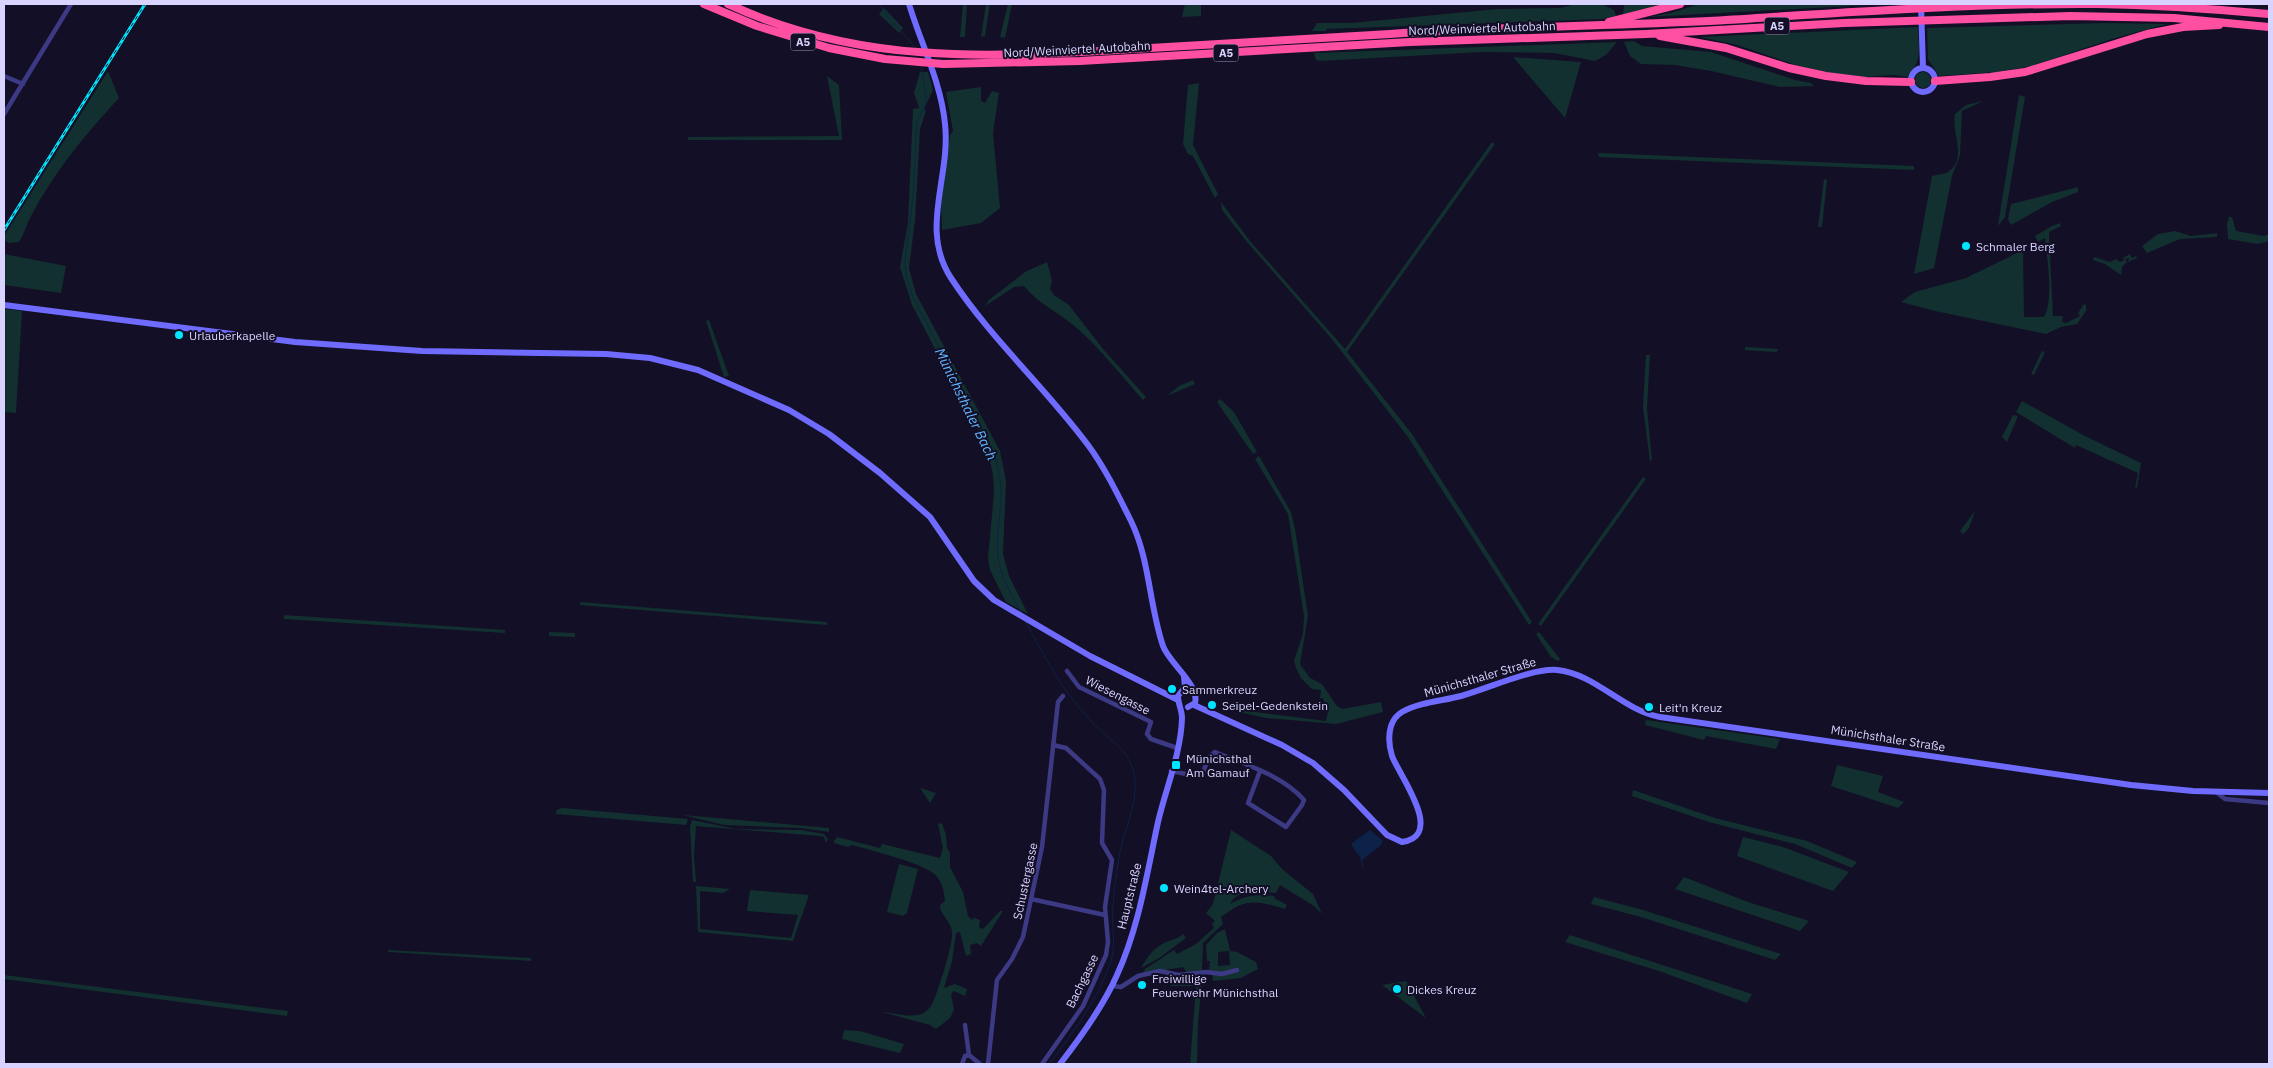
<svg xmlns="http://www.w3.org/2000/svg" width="2273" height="1068" viewBox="0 0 2273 1068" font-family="'IBM Plex Sans',sans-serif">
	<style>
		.green { fill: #12302f; fill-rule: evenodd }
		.water { fill: #0c2248 }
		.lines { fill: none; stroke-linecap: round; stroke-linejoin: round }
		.stream { stroke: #0c2248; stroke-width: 1 }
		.street { stroke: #3d3a85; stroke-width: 4.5 }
		.secondary { stroke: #6f6bff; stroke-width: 6 }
		.highway { stroke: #ff4fa3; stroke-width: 8 }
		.rail-casing { stroke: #00e5ff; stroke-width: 3 }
		.rail { stroke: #130f26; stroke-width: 1; stroke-dasharray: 4; stroke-linecap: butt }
		.poi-dot { fill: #00e5ff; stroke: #130f26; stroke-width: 2 }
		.labels { text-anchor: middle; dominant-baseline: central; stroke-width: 4; stroke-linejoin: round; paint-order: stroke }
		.shield { fill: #130f26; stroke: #9e99be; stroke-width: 1 }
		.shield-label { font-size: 11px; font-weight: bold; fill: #d9d4ff }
		.street-label { font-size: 12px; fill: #d9d4ff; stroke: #130f26 }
		.poi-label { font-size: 12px; fill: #d9d4ff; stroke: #130f26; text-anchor: start }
		.water-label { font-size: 14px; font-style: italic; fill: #62b6ff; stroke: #130f26 }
	</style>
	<rect width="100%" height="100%" fill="#130f26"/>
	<!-- green -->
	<path class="green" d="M963,4H967L965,37H960Z
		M986,4H990L985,36L981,37Z
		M1008,4H1012L1005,38L1000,37Z
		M1185,4H1201V16L1182,17Z
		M1576,4H1602L1614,10L1616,16L1603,19L1326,29V31H1312L1317,23H1352L1497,9L1560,8Z
		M1624,4H1668L1623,15Z
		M1699,4H1887L1647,17L1671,13Z
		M884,8L903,28L899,33L879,14Z
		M2104,23L2167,24L2112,39L2032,66L1997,72L1939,76L1928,59L1927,28Z
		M1918,27C1918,38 1921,54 1916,64C1914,70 1909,70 1908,77L1894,75L1864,77L1832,73L1796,65L1737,45L1700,37Z
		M1634,41L1642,46L1711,52L1795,80L1811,83L1814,86L1780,87L1711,71L1675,65L1641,64L1630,56L1624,42Z
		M1617,42L1606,55L1595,61L1554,53L1482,52L1320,61L1316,60L1314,53Z
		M1513,57L1581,62L1565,118Z
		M108,71L119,98C85,135 53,173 30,218C26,226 24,234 19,242L9,243L4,240V236Z
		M1915 80a8 8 0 1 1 16 0a8 8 0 1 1-16 0Z
		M920,72H928L933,90L924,109L926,111L920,129L915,220L909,268L916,294L1000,451L1006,481L1003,554L1009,576L1028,614L1006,602L990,570L988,558L994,493L993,475L988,452L981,436L912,305L900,267L908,222L913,109L919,108L914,93Z
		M827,76L839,85L842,140H688V137L839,136Z
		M1199,83L1193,145L1218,194L1215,198L1193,156L1188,154L1183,144L1188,85Z
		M981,87V101L985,103L992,91L999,93L993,133L1000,208L981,223L942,230L941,203L950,135L953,131L946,92Z
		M2019,95L2025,97L2005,217L1999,225H1998Z
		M1983,101L1962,111L1960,155L1952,176L1934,268L1914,274L1932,176C1937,174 1943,175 1948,172C1968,159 1951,133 1955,114L1966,105Z
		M1492,142L1495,144L1347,352L1412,434L1532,622L1529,625L1408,437L1331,338L1247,242L1222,210L1221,202L1250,241L1345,349Z
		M1598,153L1914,166V170L1599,157Z
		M1824,179L1827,180L1822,227H1818Z
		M2078,187V192L2052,202L2011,225L2008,219L2011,204Z
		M2229,217H2232L2236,231L2264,236L2269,234V241L2258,244L2228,239L2227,224Z
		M2060,223L2061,226L2049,232L2053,316H2063L2062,322L2066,323L2080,316L2078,313L2084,304L2086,305V311L2077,324L2061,327L2046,334L1935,311L1901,302L1915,292L1966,278L2023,250L2024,317H2044C2054,300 2047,258 2045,238L2038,242L2035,236L2052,226Z
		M2175,231L2191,236L2217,233V237L2180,239L2147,253L2142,246L2158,234Z
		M4,254L66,266L61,293L4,285Z
		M2130,254L2132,258L2136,256L2137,258L2128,262L2129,258L2125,259L2127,262L2122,267L2121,275L2105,264L2093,260L2094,257L2110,262L2116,259L2120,262L2124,260L2123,258Z
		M1047,262L1052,280L1050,289L1054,295L1069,305L1103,349L1146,397L1143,400C1122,376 1101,350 1078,329C1060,313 1038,304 1024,286L1014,287L985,306L989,300L1025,272Z
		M4,309L22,311L16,413L4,412Z
		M709,320L729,376L724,377L706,321Z
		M1745,347L1778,349L1777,352L1745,350Z
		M2042,351L2045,352L2034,375L2031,374Z
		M1646,355H1650L1647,408L1652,460L1650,461L1643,408Z
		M1193,380L1195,384L1167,396L1179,386Z
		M1220,399L1234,412L1257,452L1253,454L1217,402Z
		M2022,401L2085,436L2141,463L2137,488L2135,487L2138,473L2076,445L2075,448L2016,412Z
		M2013,415L2018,416L2007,442L2002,437Z
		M1259,456L1291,512L1295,529L1308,616L1300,664L1310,678L1322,684L1336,705L1342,709L1381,702L1383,712L1336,724L1266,718L1239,712V710L1326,721L1328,712L1323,698H1320L1321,690L1312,689L1301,678L1296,668L1294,661L1303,634L1304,616L1288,514L1255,459Z
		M1643,477L1646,479L1541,626L1538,624Z
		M1975,511L1969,528L1963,534L1960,531Z
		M580,602L827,622V625L580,605Z
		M284,615L505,630V633L284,619Z
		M549,632L575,633V637L549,636Z
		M1539,632L1560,659L1558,661L1551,657L1536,634Z
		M1646,720L1780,739L1776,749L1706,736L1704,740L1645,725Z
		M1837,765L1883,776L1878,792L1904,802L1898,808L1831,786Z
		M920,788L936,793L930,803Z
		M1633,790L1715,818L1807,841L1857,862L1852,868L1795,844L1709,822L1632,796Z
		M562,808L688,819L686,825L556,814L557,810Z
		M683,815L829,828V832L801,828L724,825Z
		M692,820L736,829L801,830L824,834L828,839L826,843L824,837L819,836L696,826L694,856L696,882H693L690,826Z
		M942,823L946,835L947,848L950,853V867L963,892L968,916L972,920L974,918L980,920L979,927L983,929L1000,911H1003L981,946L977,943L970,945L971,954L966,956L960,932L956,933L952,961L944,988L955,984L967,989L965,996L954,991L951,994L954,1010L950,1018L936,1029L930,1025L882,1012C894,1013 909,1018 921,1014C925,1013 930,1008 932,1004C938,992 953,945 952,933C952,921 940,916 940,905L945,901C944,890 942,880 933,873C921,863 870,850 852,845L848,847L834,843V841L837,837L880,848L882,844L940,858L943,848L938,824Z
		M1231,830L1271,856L1282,869L1313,894L1322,914L1314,906L1280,885L1276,893C1261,892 1238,888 1230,904C1245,895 1257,894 1275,896L1274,898L1287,905L1285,909C1255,900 1246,898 1221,917L1223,924L1203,943L1202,970L1187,973L1183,967L1142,974L1145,969L1174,950L1177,954L1196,944L1214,928L1212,924L1215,921L1206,913L1213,904Z
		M1743,837L1783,847L1849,872L1833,891L1737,856Z
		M899,864L918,869L907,913L903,916L887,912Z
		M1684,877L1748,902L1809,921L1800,931L1675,889Z
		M696,886L730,889L723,893L700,891V929L791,938L798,915L747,911L750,890L809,895L793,941L698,932Z
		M1594,897L1643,910L1781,954L1775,960L1641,917L1591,904Z
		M1225,929L1230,951L1237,952L1256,962L1258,969L1241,978L1213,981L1212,972L1209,970L1210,961H1207L1206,945L1217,933ZM1229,951L1230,965L1218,966V952Z
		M1183,934L1186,938L1159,958L1141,968C1146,959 1152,950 1162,944C1169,940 1177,940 1183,934Z
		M1570,935L1752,994L1747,1003L1659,971L1565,942Z
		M388,950L531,958V961L388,952Z
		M1203,973L1198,1022L1197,1064H1190L1196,986H1171V980Z
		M4,975L288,1011L287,1016L4,979Z
		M1406,981L1426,1018L1382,985Z
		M844,1030L860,1031L904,1044L900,1053L842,1039Z"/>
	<!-- water -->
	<path class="water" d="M1370,830L1383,841L1380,846L1362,860L1352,846V843Z"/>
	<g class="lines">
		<!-- stream -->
		<path class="stream" d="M247,4L248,5
			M880,4C887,22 905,32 915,48
			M921,66L926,96V104L917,121L913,197L905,260L906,275L912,295L995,457C999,471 1002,485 1001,499C1000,520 995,541 999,562C1002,579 1012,596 1021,612
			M1026,622C1044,656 1063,692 1090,720C1103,735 1123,745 1131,764C1143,791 1126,825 1120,852C1117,870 1114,887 1113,905C1111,924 1117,946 1110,964C1097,1001 1072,1034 1049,1064
			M1361,859L1363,868"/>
		<!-- street -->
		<path class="street" d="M4,76L23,84
			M4,114L71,4
			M1067,671L1079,687L1151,722L1147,734L1151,739L1177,748
			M1171,771L1201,777L1209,757L1215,752C1244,764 1282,775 1304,800L1302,805L1286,827L1248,803L1260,771
			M2216,792L2225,799L2269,803
			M1031,899L1105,915
			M1112,986L1121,987L1138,976L1160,971L1179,975L1206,972L1222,974L1237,970
			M965,1025L969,1055
			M969,1055L980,1064
			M962,1064L965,1056L969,1055
			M988,1064L997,980L1012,959L1023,937L1042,847L1058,702L1063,696
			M1042,1064L1083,1006L1106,955L1108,942L1105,907L1112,860L1102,843L1104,790L1100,779L1066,748L1053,745"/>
		<!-- secondary -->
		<path class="secondary" d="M909,4C921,44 941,82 945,124C951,177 919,229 951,278C991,339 1045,387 1088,445C1105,468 1118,495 1131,521C1150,560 1149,605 1163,646C1169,663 1200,685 1195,703L1188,707
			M1921,4L1923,68
			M1911 80a12 12 0 1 1 24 0a12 12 0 1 1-24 0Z
			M4,305L295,342L422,351L606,354L650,358L698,370L789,410L829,434L880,473L930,517L974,581L994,600L1090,656L1178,700
			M1194,705L1282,745L1313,763L1344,790L1387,835L1402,842C1446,836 1399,775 1392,756C1389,746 1388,736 1391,726C1393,720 1397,715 1402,712C1420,702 1442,701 1461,696C1487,689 1532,668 1557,670C1596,674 1622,710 1660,717L2131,785L2193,791L2269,793
			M1060,1064C1081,1037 1103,1007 1117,975C1139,927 1147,873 1158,822C1166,788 1181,753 1182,718C1182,710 1178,704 1178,696L1185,687L1184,677"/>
		<!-- highway -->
		<path class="highway" d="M704,4L757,26L829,48L885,59L943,64L1080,61L1410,42L1646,34L1844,23L2070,16L2174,18L2269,27
			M728,4C863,66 989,57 1133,49C1219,44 1304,39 1390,34C1496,27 1603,26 1709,21C1838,13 1969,3 2098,4C2155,5 2212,9 2269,14
			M1609,22L1680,4
			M1660,36L1726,48L1789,68L1826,76L1866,81L1911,82
			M1935,81L1990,77L2025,72L2147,34L2183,27L2219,25"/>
		<!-- rail casing -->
		<g class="rail-casing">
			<path id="rail" d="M4,230L145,4"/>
		</g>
		<!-- rail -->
		<use href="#rail" class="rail"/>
	</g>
	<!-- markers -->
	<g class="poi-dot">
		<circle cx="1966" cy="246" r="5"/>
		<circle cx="179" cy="335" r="5"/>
		<circle cx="1172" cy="689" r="5"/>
		<circle cx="1212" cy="705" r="5"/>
		<circle cx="1649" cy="707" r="5"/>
		<rect x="1171" y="760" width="10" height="10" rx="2.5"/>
		<circle cx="1164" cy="888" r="5"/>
		<circle cx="1142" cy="985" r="5"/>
		<circle cx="1397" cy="989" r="5"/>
	</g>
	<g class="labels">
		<!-- shield labels -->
		<g class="shield">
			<rect x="1764.5" y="17.5" width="25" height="17" rx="4"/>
			<rect x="790.5" y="33.5" width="25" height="17" rx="4"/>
			<rect x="1213.5" y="44.5" width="25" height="17" rx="4"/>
		</g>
		<g class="shield-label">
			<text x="1777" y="26">A5</text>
			<text x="803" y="42">A5</text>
			<text x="1226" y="53">A5</text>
		</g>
		<!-- street labels -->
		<g class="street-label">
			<text transform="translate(1482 28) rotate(-2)">Nord/Weinviertel Autobahn</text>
			<text transform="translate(1077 49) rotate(-3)">Nord/Weinviertel Autobahn</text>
			<text transform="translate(1480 677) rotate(-16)">Münichsthaler Straße</text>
			<text transform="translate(1118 695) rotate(27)">Wiesengasse</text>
			<text transform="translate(1888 738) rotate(9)">Münichsthaler Straße</text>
			<text transform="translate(1025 881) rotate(-78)">Schustergasse</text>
			<text transform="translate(1129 896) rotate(-76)">Hauptstraße</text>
			<text transform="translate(1082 981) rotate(-64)">Bachgasse</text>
		</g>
		<!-- poi labels -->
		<g class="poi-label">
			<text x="1976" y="246">Schmaler Berg</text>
			<text x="189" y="335">Urlauberkapelle</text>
			<text x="1182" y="689">Sammerkreuz</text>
			<text x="1222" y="705">Seipel-Gedenkstein</text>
			<text x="1659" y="707">Leit'n Kreuz</text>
			<text x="1186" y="758">Münichsthal<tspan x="1186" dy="14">Am Gamauf</tspan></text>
			<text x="1174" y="888">Wein4tel-Archery</text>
			<text x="1152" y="978">Freiwillige<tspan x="1152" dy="14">Feuerwehr Münichsthal</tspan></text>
			<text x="1407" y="989">Dickes Kreuz</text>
		</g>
		<!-- water labels -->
		<g class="water-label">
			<text transform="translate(966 404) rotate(64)">Münichsthaler Bach</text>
		</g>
	</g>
	<!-- border -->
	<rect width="2273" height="1068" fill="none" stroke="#d9d4ff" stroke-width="10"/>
</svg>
